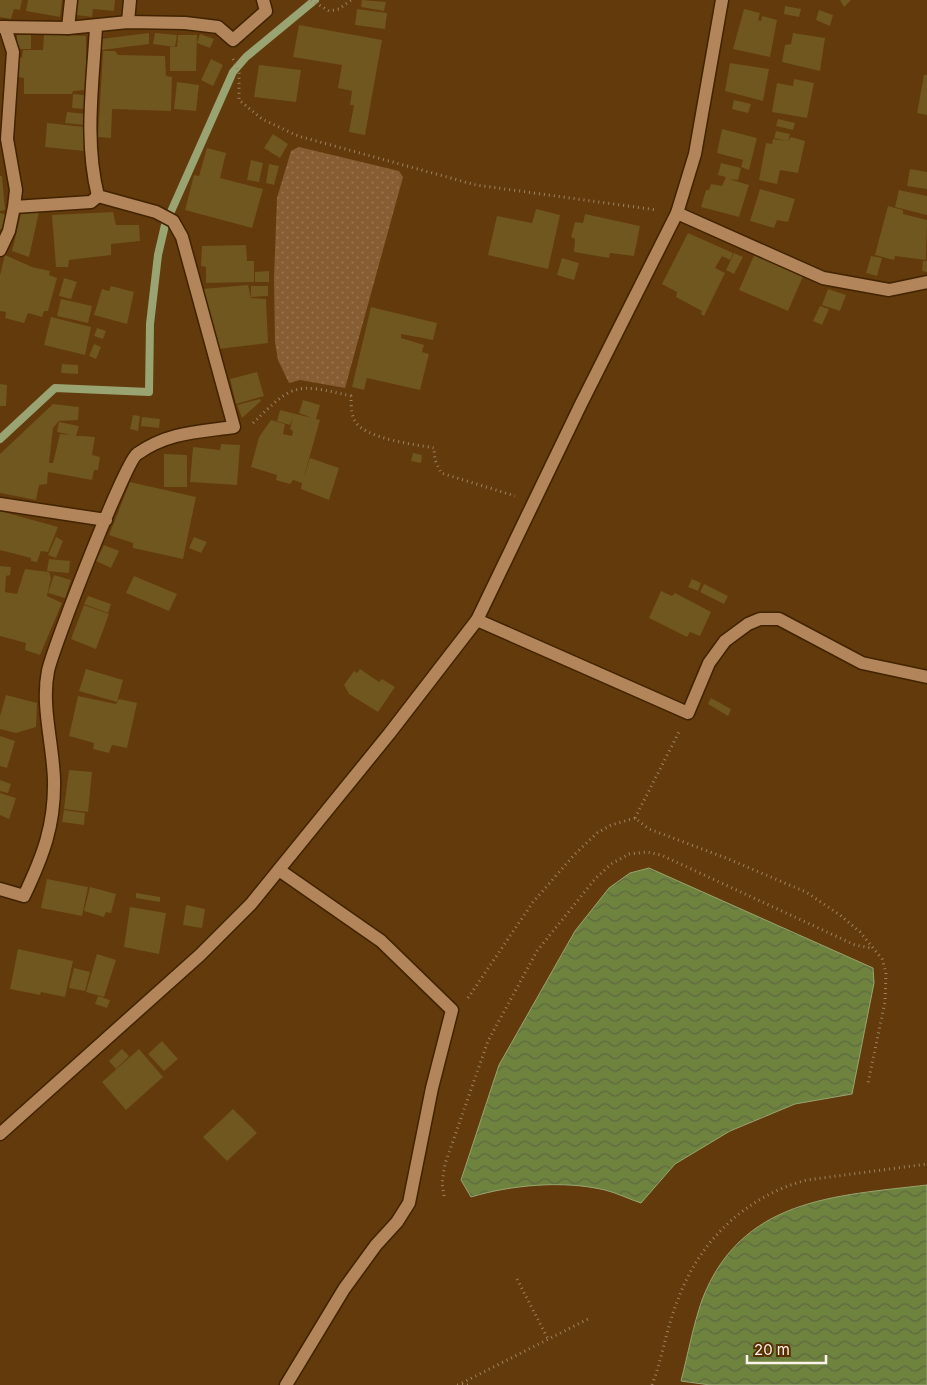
<svg xmlns="http://www.w3.org/2000/svg" width="927" height="1385" viewBox="0 0 927 1385" font-family="Inter,sans-serif">
	<style>
		.grass { fill: url(#grass-dots) }
		.water { fill: url(#water-waves); stroke: #99a472 }
		.lines { fill: none; stroke-linecap: round; stroke-linejoin: round }
		.stream { stroke: #99a472; stroke-width: 8 }
		.building { fill: #70561f }
		.lane-casing { stroke: #412301; stroke-width: 15 }
		.street-casing { stroke: #412301; stroke-width: 15 }
		.secondary-casing { stroke: #412301; stroke-width: 15 }
		.path { stroke: #9e8262; stroke-width: 3; stroke-dasharray: 1 4; stroke-linecap: butt }
		.lane { stroke: #b3855a; stroke-width: 12 }
		.street { stroke: #b3855a; stroke-width: 12 }
		.secondary { stroke: #b3855a; stroke-width: 12 }
	</style>
	<defs>
		<pattern id="grass-dots" width="8" height="8" patternUnits="userSpaceOnUse" patternTransform="scale(1.25)"><rect width="8" height="8" fill="#875d33"/><path d="M2 2h.1M6 6h.1" fill="none" stroke="#997551" stroke-width="1.8" stroke-linecap="round"/></pattern>
		<pattern id="water-waves" width="16" height="10" patternUnits="userSpaceOnUse" patternTransform="scale(1.25)"><rect width="16" height="10" fill="#6e833e"/><path d="M0 5q4-4 8 0t8 0" fill="none" stroke="#5f6942"/></pattern>
	</defs>
	<rect width="100%" height="100%" fill="#623a0b"/>
	<!-- grass -->
	<path class="grass" d="M299,147L399,171L403,177L345,388L300,380L289,383L278,360L275,342L274,279L277,198L291,151Z"/>
	<!-- water -->
	<path class="water" d="M649,868L873,968L874,983L852,1094L795,1104L730,1131L675,1164L641,1203C629,1199 617,1193 605,1190C563,1180 511,1185 471,1197L461,1180L499,1065L575,931L609,888L630,873Z
		M927,1185V1385H710L681,1381C688,1354 693,1326 702,1300C741,1198 835,1196 927,1185Z"/>
	<g class="lines">
		<!-- stream -->
		<path class="stream" d="M0,439L55,388L149,392L150,324L158,255L165,225L233,72L246,57L315,0"/>
	</g>
	<!-- building -->
	<path class="building" d="M0,0H22L20,10L14,9L11,19L0,17Z
		M28,0H62L60,17L26,11Z
		M78,0H115L114,11L93,9L92,17L76,15Z
		M362,0L386,2L384,11L361,7Z
		M840,0H851L844,7Z
		M785,6L801,9L799,17L784,14Z
		M357,9L387,13L385,29L355,25Z
		M744,9L760,13L758,20L761,21L762,16L777,20L770,57L733,49Z
		M819,10L833,15L830,26L816,20Z
		M299,25L382,40L365,135L349,132L354,105H350L352,91L338,88L342,65L293,57Z
		M149,33V44L102,50L101,39Z
		M155,33L177,35L175,47L153,44Z
		M793,33L825,38L820,71L782,62L785,45L791,44Z
		M44,34L86,36V90L73,91L72,94H24V78L19,77L18,59L22,57L23,50H43Z
		M200,34L214,39L210,48L197,43Z
		M17,35H31V49H17Z
		M178,35H197L196,71H170V47H179H177Z
		M103,51H115L118,55L165,56L166,76L172,77L171,111L112,109L111,138L98,137Z
		M211,59L223,65L213,86L201,80Z
		M730,63L769,69L763,101L725,91Z
		M259,65L301,70L296,102L254,97Z
		M924,75H927V115L917,113Z
		M794,79L814,83L807,118L772,112L777,83L793,86Z
		M177,82L199,85L196,111L174,109Z
		M73,94L85,95L84,109L72,108Z
		M734,100L751,104L748,113L732,109Z
		M67,112L86,114L85,125L65,123Z
		M778,119L795,123L793,130L776,126Z
		M47,123L85,127L84,151L45,147Z
		M722,129L757,138L749,170L741,167L743,160L717,153Z
		M776,131L790,134L788,141L774,138Z
		M273,134L288,144L280,158L264,148Z
		M791,137L805,141L798,173L780,170L777,184L759,180L766,143L772,144L773,139L788,141Z
		M207,148L226,153L220,178L263,189L252,228L185,210L194,175L199,176Z
		M251,160L263,163L259,182L247,180Z
		M721,163L741,168L738,180L729,179L749,185L739,217L701,207L706,190H709L711,184L722,186L726,177L718,175Z
		M269,164L279,166L274,185L266,183Z
		M910,169L927,172V189L907,186Z
		M0,176H2L5,210L0,211Z
		M760,189L795,199L788,222L777,220L774,228L750,221Z
		M899,190L927,196V215L895,207Z
		M888,206L903,210V214L927,220L926,260L895,256L894,260L875,255Z
		M536,209L560,215L548,269L488,255L497,216L532,223Z
		M39,212L29,257L12,251L21,214Z
		M113,212L116,225H139L140,241L111,244V255L69,260L68,267H56L52,215Z
		M0,213L7,215L4,230L0,229Z
		M585,214L640,226L634,256L610,253L609,258L574,252L575,239L571,237L575,222L583,223Z
		M688,233L733,253L730,260L722,256L715,268L725,273L704,316L701,314L702,311L676,297L677,292L662,284Z
		M246,245L247,261H254V282L206,283V267L201,266L202,246Z
		M734,253L743,257L734,274L726,270Z
		M755,253L804,274L788,311L739,290Z
		M5,255L32,267L50,271L49,275L57,278L48,311H44L42,317L28,313L24,323L5,318L6,312L0,311V275Z
		M871,256L882,258L877,276L866,273Z
		M562,258L579,263L574,280L557,275Z
		M923,261H927V272L922,271Z
		M269,271V282H255V272Z
		M64,278L77,282L71,299L59,296Z
		M248,285L251,298L266,299L268,343L218,349L202,289Z
		M111,286L134,292L127,324L94,315L102,289L109,291Z
		M251,286H268V296L251,297Z
		M828,289L846,295L840,311L822,305Z
		M61,299L92,306L88,323L57,316Z
		M820,306L829,309L822,325L813,321Z
		M371,307L437,323L433,340L401,334V338L424,345L422,352L429,354L420,390L367,378L364,390L352,387Z
		M51,317L91,327L85,355L44,345Z
		M97,328L106,331L103,339L94,336Z
		M94,344L101,347L96,359L89,356Z
		M62,364L78,365V374L61,373Z
		M257,372L264,396L236,404L230,379Z
		M0,384L7,385L6,406H0Z
		M260,399L261,401L242,418L237,405Z
		M303,400L320,405L316,419L320,420L303,480L310,458L339,468L329,500L301,489L302,483L293,480L290,484L276,480L277,475L251,467L259,437L271,420L285,424L283,434L292,436L293,431L290,429L293,417L290,425L277,421L280,410L312,418L299,413Z
		M53,404L79,407L78,420L59,421L53,428L49,463H53L60,434L95,437L92,455L100,457L98,470H94L92,480L48,472L47,484L39,485L36,500L0,493V454Z
		M133,415L140,416L138,431L130,429Z
		M142,417L160,419L159,428L141,426Z
		M59,422L79,426L76,436L57,432Z
		M221,444L240,445L237,485L190,482L193,447L220,450Z
		M413,453L422,455L421,463L411,461Z
		M164,454L187,455V487H164Z
		M130,482L196,497L183,559L133,548V543L109,535Z
		M0,511L58,527L48,552L41,551L37,562L31,561V558L0,550Z
		M56,537L63,541L56,558L48,555Z
		M194,537L207,542L201,553L189,548Z
		M104,545L119,551L111,568L96,561Z
		M49,559L70,561L69,573L47,571Z
		M0,566L11,567L10,575L6,576L5,592L17,594L25,569L49,572L51,578L47,596L62,603L40,655L25,650L26,643L0,636Z
		M54,575L71,580L65,598L48,593Z
		M134,576L177,594L169,611L126,593Z
		M692,579L701,583L698,591L688,587Z
		M704,584L728,596L724,604L700,592Z
		M661,591L672,596L675,593L711,612L700,636L690,632L687,637L649,618Z
		M88,596L111,604L108,613L84,604Z
		M84,605L109,614L96,649L71,639Z
		M86,669L123,680L117,702L79,691Z
		M360,669L379,682L382,679L395,687L378,712L349,694L344,685L354,671L357,673Z
		M6,695L37,703L36,727L16,733L0,729V716Z
		M78,696L116,704L119,699L137,703L127,748L112,745L109,753L93,749L94,743L69,736Z
		M711,698L731,709L728,716L708,704Z
		M0,736L15,741L7,768L0,766Z
		M69,770L92,772L88,812L64,809Z
		M0,780L11,784L8,793L0,791Z
		M0,793L16,798L9,819L0,815Z
		M64,810L85,813L84,825L62,822Z
		M47,879L88,887L82,916L41,908Z
		M90,887L116,894L111,913L106,912L104,917L84,911Z
		M136,893L160,897V902L136,898Z
		M186,905L205,909L202,928L183,925Z
		M130,907L166,913L159,954L124,947Z
		M18,949L73,961L65,997L41,992L40,995L10,989Z
		M97,954L116,960L104,997L86,992Z
		M74,968L90,972L85,991L69,988Z
		M98,996L110,1000L107,1008L95,1004Z
		M162,1041L178,1059L164,1071L148,1054Z
		M122,1049L129,1056L116,1069L109,1061Z
		M139,1049L163,1077L126,1110L102,1082Z
		M233,1109L257,1133L227,1161L203,1137Z"/>
	<g class="lines">
		<!-- lane casing -->
		<g class="lane-casing">
			<path id="lane" d="M128,22L130,0
				M68,28L71,0
				M14,207L91,202L98,196
				M0,250L9,231L14,207L16,190L7,139L13,52L5,27"/>
		</g>
		<!-- street casing -->
		<g class="street-casing">
			<path id="street" d="M0,27L68,28L128,22L185,23L218,27L233,40L266,11L263,0
				M677,213L823,278L889,290L927,282
				M0,504L106,520
				M477,620L688,713L709,663L725,641L748,624L760,619H779L862,663L927,677
				M279,870L381,941L452,1010L432,1088L409,1203L397,1222L376,1245L344,1289L286,1385
				M0,889L24,896C43,856 55,825 54,780C53,744 41,706 48,671C53,647 125,462 137,454C168,432 198,432 234,427L182,237L173,221L156,212L98,196C84,141 93,82 96,27"/>
		</g>
		<!-- secondary casing -->
		<g class="secondary-casing">
			<path id="secondary" d="M0,1134L200,955L251,904L389,734L477,620L581,404L677,213L695,154L722,0"/>
		</g>
		<!-- path -->
		<path class="path" d="M311,0L329,11L339,9L351,0
			M233,59L239,73V100L262,119L298,136L476,185L657,210
			M253,423C294,383 295,383 351,396C351,403 351,413 354,419C362,439 414,444 434,448L435,460L441,473L515,496
			M635,818L680,730
			M468,998L533,902L575,854L597,833L611,825L635,818L649,829L726,858L806,892L840,915L860,932L882,959L886,973L885,1002L868,1083
			M444,1196L442,1183L445,1164L488,1041L537,951L595,879L611,864L629,854L647,852L661,855L855,945L871,948
			M517,1279L548,1339
			M462,1383L588,1319
			M457,1385H470
			M652,1385C663,1356 667,1325 679,1297C700,1240 748,1195 807,1180L927,1164"/>
		<!-- lane -->
		<use href="#lane" class="lane"/>
		<!-- street -->
		<use href="#street" class="street"/>
		<!-- secondary -->
		<use href="#secondary" class="secondary"/>
	</g>
	<!-- scale -->
	<path d="M747 1355v8h79v-8" fill="none" stroke="#fdf2ea" stroke-width="2.5"/>
	<text x="754" y="1355" font-size="15" fill="#fdf2ea" stroke="#572f00" stroke-width="4" paint-order="stroke">20 m</text>
</svg>
